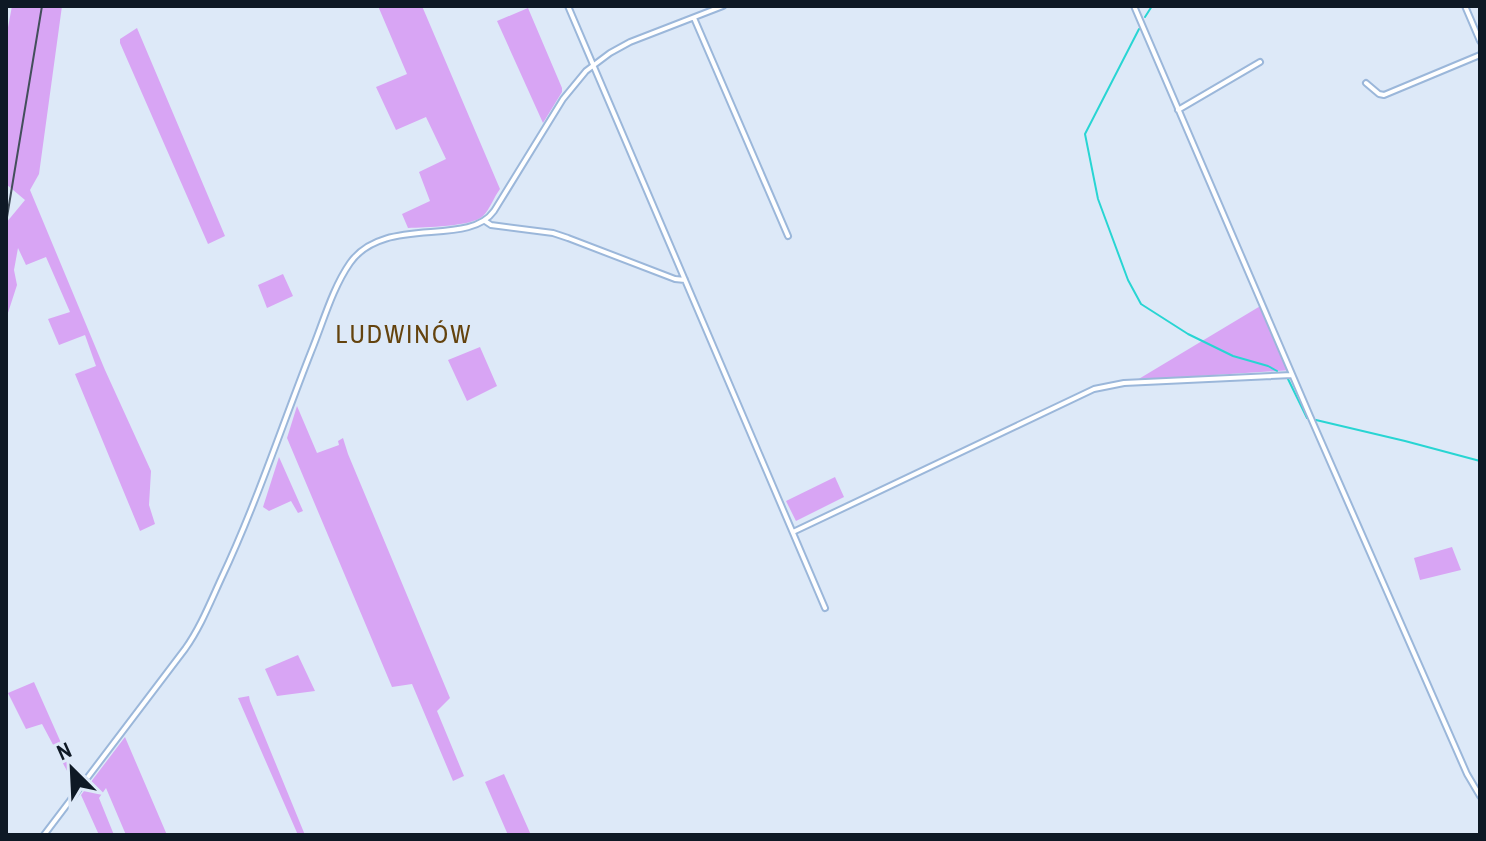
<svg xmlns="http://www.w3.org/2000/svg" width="1486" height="841" viewBox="0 0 1486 841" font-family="'Archivo Narrow',sans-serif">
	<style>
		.green { fill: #d8a5f4 }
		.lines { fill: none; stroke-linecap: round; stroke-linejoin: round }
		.stream { stroke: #28d5d3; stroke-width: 2 }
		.minor-casing { stroke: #9bb7da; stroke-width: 8 }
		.minor { stroke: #fff; stroke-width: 4 }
		.rail { stroke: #434f5b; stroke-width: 2 }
		.labels { text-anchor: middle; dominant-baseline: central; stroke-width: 6; stroke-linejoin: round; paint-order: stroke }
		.quarter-label { font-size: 26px; letter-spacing: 2px; fill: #64430e; stroke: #dde9f8 }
	</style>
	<rect width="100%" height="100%" fill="#dde9f8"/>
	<!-- green -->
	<path class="green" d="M12,6H62L39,174L30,190L105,370L151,471L149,505L155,524L140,531L75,374L96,366L85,335L59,345L48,319L70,312L46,257L26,265L18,248L14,270L17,285L6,319V223L25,200L6,184V38Z
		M378,6H422L500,189C494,197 490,209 483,216C471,227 425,227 408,228L402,214L430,201L419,172L446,159L426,117L396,130L376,87L407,74Z
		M528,8L562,88V92L543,123L497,21Z
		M137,28L225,236L208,244L120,43V39Z
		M283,274L293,296L267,308L258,285Z
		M1262,305L1292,370L1137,380Z
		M480,347L497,386L467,401L448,360Z
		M297,406L317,453L339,445L338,441L343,438L348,454L450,698L437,711L464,776L453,781L412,684L392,687L287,438Z
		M279,457L303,511L298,513L291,501L269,511L263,507Z
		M835,477L844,497L796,521L786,501Z
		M1452,547L1461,570L1420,580L1414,558Z
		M298,655L315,691L277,696L265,669Z
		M34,682L78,781L74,784L42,724L26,729L8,693Z
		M249,696L250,701L305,835H298L238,698Z
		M125,737L167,835H126L106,788L99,798L114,835H99L81,795Z
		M504,774L531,835H508L485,782Z"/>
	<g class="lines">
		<!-- stream -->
		<path class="stream" d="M1145,17L1152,6
			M1139,29L1085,134L1098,199L1128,280L1141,304L1188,334L1233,356L1268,366L1277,371
			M1288,379L1307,418
			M1316,420L1405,441L1480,461"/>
		<!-- minor casing -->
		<g class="minor-casing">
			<path id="minor" d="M568,6L825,608
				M1134,6L1310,416L1467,774L1480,796
				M1465,6L1480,41
				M694,18L788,236
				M1366,83L1379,94L1384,95L1480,55
				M1178,110L1260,62
				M485,221L491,225L553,233L568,238L675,279L685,280
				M793,532L1094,389L1124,383L1292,375
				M44,835L185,649C200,628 210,603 221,579C256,505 281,428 311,352C323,323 332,289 350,263C384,214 468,248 494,211L563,99L586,71L610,53L630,42L723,6"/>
		</g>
		<!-- minor -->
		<use href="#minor" class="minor"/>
		<!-- rail -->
		<path class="rail" d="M6,223L42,6"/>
	</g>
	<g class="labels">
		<!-- quarter labels -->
		<g class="quarter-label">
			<text x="404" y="333">LUDWINÓW</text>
		</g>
	</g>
	<!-- border -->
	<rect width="1486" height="841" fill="none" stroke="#0e1925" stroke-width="16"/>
	<!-- north arrow -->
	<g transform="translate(72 769) rotate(336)" stroke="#dde9f8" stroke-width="6" paint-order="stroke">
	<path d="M0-6L14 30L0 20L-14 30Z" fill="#0e1925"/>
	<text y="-12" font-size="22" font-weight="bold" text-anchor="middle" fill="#0e1925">N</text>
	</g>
</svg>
